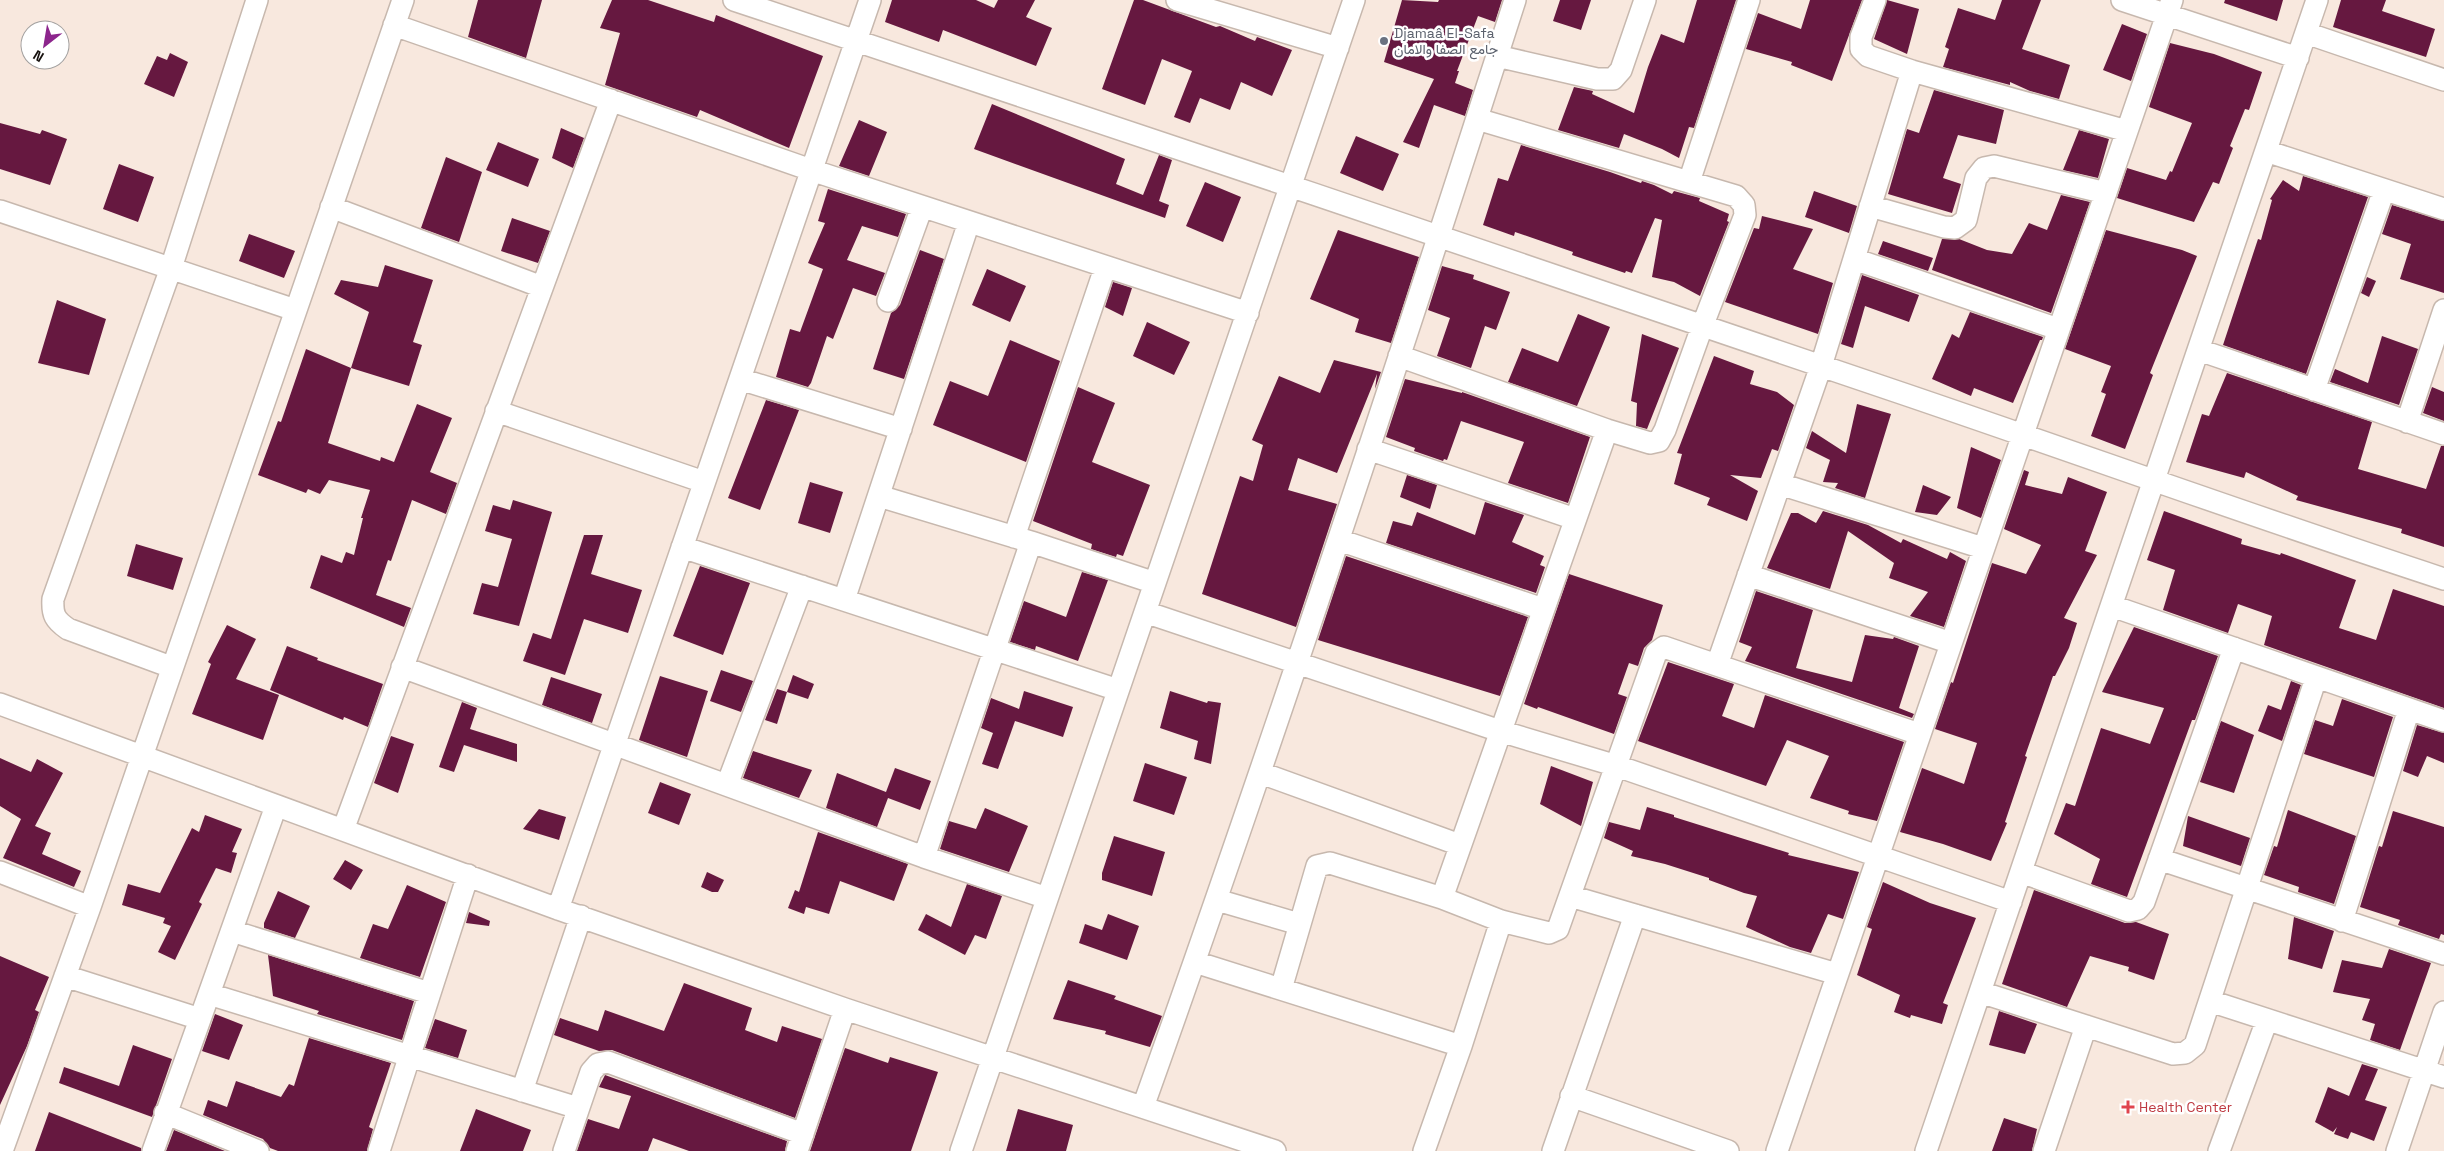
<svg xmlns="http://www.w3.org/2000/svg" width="2444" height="1151" viewBox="0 0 2444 1151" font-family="'Space Grotesk',Vazirmatn,sans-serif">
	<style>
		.building { fill: #661840 }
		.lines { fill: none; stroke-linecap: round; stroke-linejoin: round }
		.street-casing { stroke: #c7b8ae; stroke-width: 24 }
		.street { stroke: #fff; stroke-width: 21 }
		.worship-dot { fill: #6b7280; stroke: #fff; stroke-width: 2 }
		.health-dot { fill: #e0444e; stroke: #fff; stroke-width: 2 }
		.labels { text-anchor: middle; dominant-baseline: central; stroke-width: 5; stroke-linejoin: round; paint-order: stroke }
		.worship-label { font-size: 14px; fill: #5b616d; stroke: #fff; text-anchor: start }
		.health-label { font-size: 14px; fill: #be3a42; stroke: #fff; text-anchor: start }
	</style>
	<rect width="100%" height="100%" fill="#f8e8de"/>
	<!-- building -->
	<path class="building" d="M478,0H542L526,58L468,37Z
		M612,0H648L714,22L716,15L823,56L789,148L700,110L697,117L605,85L620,33L600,28Z
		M892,0H976L994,8L998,0H1035L1026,17L1052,28L1036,66L943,30L939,42L885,22Z
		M1134,0H1143L1216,27L1220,26L1255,41L1257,37L1292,50L1272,96L1241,82L1230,110L1200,98L1190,123L1174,117L1192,71L1162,59L1145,105L1102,89Z
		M1402,0L1438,2L1439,0H1502L1495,22L1478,16L1457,71H1459L1455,83L1473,90L1465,116L1434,105L1419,148L1403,142L1434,79L1384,62Z
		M1560,0H1591L1581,30L1553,21Z
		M1697,0H1736L1694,128L1689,127L1679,158L1662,149L1624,134L1619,148L1558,130L1574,87L1593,91L1592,94L1634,113L1648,67L1661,34L1684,43Z
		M1810,0H1862L1832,81L1791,65L1792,62L1746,49L1758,13L1801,29Z
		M1887,0L1919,9L1907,54L1874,39Z
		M2002,0H2041L2022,49L2070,65L2059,99L2030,91L2010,82V85L1943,67L1949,49L1945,47L1958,8L1995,20Z
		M2225,0H2283L2277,21L2224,3Z
		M2341,0H2386L2382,11L2435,29L2426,57L2333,27Z
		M2122,24L2147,34L2131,81L2103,70Z
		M2170,43L2214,54L2262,72L2249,110L2245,109L2230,146L2233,148L2219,184L2213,182L2194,222L2117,198L2127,168L2166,180L2170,171L2172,172L2192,123L2149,107Z
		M170,53L188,62L174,97L144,84L157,56L167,60Z
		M1934,90L2004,110L1996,144L1958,135L1943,178L1961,184L1952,213L1888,194L1907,129L1919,133Z
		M992,104L1125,159L1116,184L1143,195L1159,155L1172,160L1159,201L1169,205L1165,218L974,149Z
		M859,120L887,132L869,176L839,166Z
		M0,123L40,134L42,130L67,139L50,185L0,169Z
		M561,128L584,138L573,168L552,158Z
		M2079,130L2109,139L2098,178L2063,170Z
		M1356,136L1399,154L1383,191L1340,173Z
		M498,142L539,159L528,187L486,170Z
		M1521,145L1610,172L1641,183L1642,181L1654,185L1672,194L1674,191L1700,198L1699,201L1729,214L1727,221L1729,222L1700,296L1674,282L1652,277L1662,220L1655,218L1632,273L1626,271L1625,273L1572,255L1573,252L1515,232L1514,236L1483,225L1498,178L1508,181Z
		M446,157L482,172L459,242L421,228Z
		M119,164L154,177L138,222L103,209Z
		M2303,176L2368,197L2306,374L2223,345L2258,239L2261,240L2272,200L2270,199L2283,180L2299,191Z
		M1205,182L1241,197L1223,242L1186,226Z
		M828,189L906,214L898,237L862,226L847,260L885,273L876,296L853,288L833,339L827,336L811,383L808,387L776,377L790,329L800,332L823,269L808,263L825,223L818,221Z
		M1814,191L1857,206L1849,233L1805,217Z
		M2061,195L2090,202L2051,313L1932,270L1942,239H1959L1987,250L2012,254L2029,223L2047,230Z
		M2392,205L2444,221V293L2400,279L2411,244L2382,234Z
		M1762,216L1813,229L1793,269L1833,283L1818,334L1725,302L1754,228L1759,229Z
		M512,218L550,231L538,263L501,251Z
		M1338,230L1419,257L1391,343L1355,332L1359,319L1310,299Z
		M2106,230L2182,250L2197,256L2150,373L2153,375L2125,449L2091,436L2106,394L2101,392L2111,366L2065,349Z
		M249,234L295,251L284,278L239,261Z
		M1883,241L1933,258L1928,271L1878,254Z
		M920,250L944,259L904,379L873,369L891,313L900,305Z
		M385,265L433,280L413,342L422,345L409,386L351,368L369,312L334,294L341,280L378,287Z
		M1442,266L1474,275L1473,279L1510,292L1496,330L1485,326L1471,368L1437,356L1450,318L1428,310Z
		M987,269L1026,286L1010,322L972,305Z
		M1862,275L1919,295L1909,322L1865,306L1853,348L1841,344Z
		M2367,277L2376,281L2369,297L2361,293Z
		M1113,282L1132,288L1123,316L1105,307Z
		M57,300L106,319L89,375L38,363Z
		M1970,312L2043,337L2042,340H2040L2013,403L1974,388L1971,396L1932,379L1952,334L1959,338Z
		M1578,314L1610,327L1577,406L1508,382L1522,348L1558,362Z
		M1147,322L1190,342L1174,375L1133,356Z
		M1642,334L1679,348L1647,429L1636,426L1637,403L1631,401Z
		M2382,336L2418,349L2399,405L2330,382L2335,369L2368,383Z
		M1010,340L1060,361L1026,462L933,425L950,381L988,396Z
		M306,349L351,368L328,443L380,461L381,457L394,462L417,404L452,418L430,472L457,483L446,514L412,500L391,561L388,560L376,595L411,608L404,627L310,588L321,555L342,563L346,552L354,555L363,518H361L370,490L329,480L320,494L308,489L306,493L258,475L278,421L281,422Z
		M1714,356L1754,371L1750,384L1777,392L1794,405L1778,451L1772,449L1761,478L1730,475L1758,491L1747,521L1707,505L1710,498L1674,484L1682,454L1677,453Z
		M1334,360L1381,372L1375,389L1377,374L1337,473L1298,458L1288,490L1337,504L1296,627L1202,594L1240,476L1253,481L1263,445L1252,440L1279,376L1320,393Z
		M2227,373L2372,422L2358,469L2426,489L2441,446H2444V547L2401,533L2402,529L2296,500L2298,496L2246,472L2244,478L2186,462L2202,414L2209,416Z
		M1405,379L1462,393V392L1590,437L1568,503L1508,483L1524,442L1461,421L1447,460L1444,459L1443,461L1414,451L1415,448L1386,437Z
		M1078,387L1115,403L1092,462L1150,485L1123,556L1117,554L1116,557L1091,549L1092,544L1033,521Z
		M2432,387L2444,392V421L2423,413Z
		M766,400L799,410L760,510L728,498Z
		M1857,404L1891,414L1865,498L1835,488L1838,483L1823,482L1830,460L1806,448L1812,431L1846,453Z
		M1971,447L2001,460L1981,518L1957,508Z
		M2024,470L2029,472L2025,485L2062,494L2068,477L2107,492L2085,551L2097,555L2064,618L2077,623L2069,648L2055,676H2053L2025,756L2027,757L2005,822L2007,823L1991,861L1943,844L1900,832L1922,768L1964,784L1977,743L1935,729L1951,682L1953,683L1992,563L2026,574L2041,545L2004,529Z
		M1407,475L1437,485L1430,509L1400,497Z
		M810,482L843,492L830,533L798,523Z
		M1923,485L1951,497L1937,515L1915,512Z
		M513,500L552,512L519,626L473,614L482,583L498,587L512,539L485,531L493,505L510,510Z
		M1485,502L1524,515L1512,542L1544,556L1540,565L1545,567L1536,593L1386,543L1393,521L1412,526L1417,512L1475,535Z
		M1823,511L1868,525L1901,543L1903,539L1947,559L1950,552L1966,561L1944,627L1910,616L1928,592L1889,578L1894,563L1848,531L1830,589L1767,568L1791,513H1798L1816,523Z
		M2164,511L2242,539L2241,544L2280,555L2281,553L2356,580L2339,628L2376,640L2393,589L2444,606V708L2264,645L2272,616L2238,604L2228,633L2163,610L2175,570L2147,560Z
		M584,535H603L591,574L642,590L628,633L584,619L565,675L523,661L533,633L551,639Z
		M136,544L183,558L173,590L127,576Z
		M1346,556L1528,617L1500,696L1318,640Z
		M700,566L750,583L723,655L673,636Z
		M1082,572L1108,580L1078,661L1036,646L1035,650L1010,642L1024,601L1066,617Z
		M1569,574L1663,605L1652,640L1644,648L1638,666L1629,663L1618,694L1627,697L1614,734L1538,707L1537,709L1524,704Z
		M1756,591L1813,610L1796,668L1852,682L1865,635L1893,639L1894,637L1919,646L1899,708L1914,714L1912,718L1745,661L1752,647L1739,642Z
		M227,625L256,639L236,679L279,695L263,740L192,714L211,664L208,662Z
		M2134,627L2218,656L2195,720H2192L2127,897L2091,884L2100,859L2054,834L2066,803L2075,806L2101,728L2150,744L2164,708L2102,692Z
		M287,646L318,658L317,660L383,684L368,727L344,717L343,720L270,690Z
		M1668,662L1734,684L1722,716L1754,728L1765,695L1904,742L1877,821L1848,814L1849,811L1810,798L1829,756L1787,740L1766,786L1638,741Z
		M721,670L753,681L741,712L710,701Z
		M793,675L814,684L808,699L787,692Z
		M660,676L708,691L687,757L639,740Z
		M551,677L602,694L592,723L542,705Z
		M2291,681L2301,685L2282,741L2258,731L2268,705L2281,710Z
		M777,689L787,692L777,724L765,720Z
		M1024,691L1073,707L1063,737L1015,721L998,769L982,764L993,733L981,728L991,698L1019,709Z
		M1170,691L1207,703L1208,701L1221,703L1211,764L1194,759L1198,741L1160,728Z
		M2342,699L2393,717L2374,777L2304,754L2315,720L2333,726Z
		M462,702L477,708L470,729L517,744V762L464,745L454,772L439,767Z
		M2221,721L2254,735L2234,793L2200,782Z
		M2417,725L2444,733V763L2427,756L2418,777L2403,771Z
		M391,736L414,744L398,793L374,783Z
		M753,751L812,770L799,798L743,778Z
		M0,758L31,772L37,759L63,773L35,826L51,833L42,854L81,871L74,887L3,858L21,819L0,806Z
		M1145,763L1187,777L1174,815L1133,801Z
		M1551,766L1593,782L1581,826L1540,804Z
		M895,768L931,781L920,810L888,798L877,827L826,808L837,773L886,792Z
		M660,782L691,794L679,825L648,813Z
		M1647,807L1674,815V817L1789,853L1788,855L1859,872L1843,919L1828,914L1811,953L1790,947L1746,927L1757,896L1744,893L1709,880V878L1665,864L1631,856L1633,851L1604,838L1609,822L1640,830Z
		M985,808L1028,826L1009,872L940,849L949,821L976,829Z
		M539,809L566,817L559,840L523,829Z
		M2288,810L2356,836L2334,904L2298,892L2299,887L2264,875L2274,846L2277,847Z
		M2393,811L2444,827V935L2441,934L2439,939L2398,925L2400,920L2360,907L2379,846L2382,847Z
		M205,815L242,829L232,852L237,853L231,873L216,868L199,902L202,904L175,960L158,952L171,926L163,923L165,918L122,905L128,884L160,893L192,828L199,832Z
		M2188,816L2250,838L2241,866L2183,846Z
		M818,832L908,864L894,901L840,881L829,914L806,907L804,914L788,908L795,890L799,892Z
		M1114,836L1165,852L1152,896L1102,880V873Z
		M345,860L363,870L351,890L333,879Z
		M707,872L724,880L718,892H712L701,887Z
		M1883,882L1930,903L1976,918L1943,1003L1948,1005L1942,1024L1911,1015L1910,1018L1894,1012L1900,995L1857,975L1872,929L1867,927Z
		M967,884L1002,896L986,939L975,935L965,955L918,930L926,914L951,927Z
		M407,885L446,902L420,977L360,958L373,924L388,929Z
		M2034,890L2125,923L2136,922L2169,934L2154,980L2128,971L2129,967L2090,956L2067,1007L2002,984Z
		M278,891L310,906L295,938L264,928V923Z
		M469,912L490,921L489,926L466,923Z
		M1108,914L1139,926L1127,960L1079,943L1085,924L1102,930Z
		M2294,917L2334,931L2322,969L2288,959Z
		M2389,949L2431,963L2400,1050L2370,1040L2375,1024L2362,1020L2370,999L2333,992L2342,960L2382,968Z
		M268,955L414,1001L402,1040L317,1014L319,1011L273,996Z
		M0,956L49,977L35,1010L39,1012L27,1046L0,1105Z
		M1068,980L1116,996L1114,999L1162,1016L1150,1047L1105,1034L1106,1031L1053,1019Z
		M684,983L752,1008L745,1030L777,1042L782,1026L822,1039L795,1118L612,1050L599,1051L554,1035L560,1018L598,1031L605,1010L664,1031Z
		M1999,1011L2037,1024L2025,1054L1989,1045Z
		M215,1014L243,1025L229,1060L202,1051Z
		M435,1019L467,1030L458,1058L425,1048Z
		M309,1038L391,1063L369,1127L373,1129L367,1151H278L270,1148L263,1139L203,1115L208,1100L227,1107L236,1081L281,1097L289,1084L294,1086Z
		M133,1045L172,1059L152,1117L59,1083L64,1067L119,1086Z
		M845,1048L888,1063L890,1057L938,1072L911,1151H810Z
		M2362,1064L2378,1069L2365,1100L2387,1107L2374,1141L2351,1132L2348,1139L2334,1134L2337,1127L2333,1132L2315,1122L2328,1087L2349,1096Z
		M605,1075L787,1141L785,1151H689L653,1138L648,1151H577L588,1119L619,1129L631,1096L599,1087Z
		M476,1109L531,1130L523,1151H460Z
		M1018,1109L1073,1125L1066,1151H1006Z
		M49,1112L141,1148V1151H35Z
		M2004,1118L2037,1129L2032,1151H1992Z
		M174,1130L225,1151H166Z"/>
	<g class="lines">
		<!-- street casing -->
		<g class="street-casing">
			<path id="street" d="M734,0C1122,129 1508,259 1895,391C2078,453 2260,519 2444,579
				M1177,0L1338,48
				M1875,0L1861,37V49L1868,56L1912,71L2127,131
				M2122,0L2298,58
				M394,25L811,170L1248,313
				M2306,33L2444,80
				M1497,56L1597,79H1613L1621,70L1645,0
				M2266,151L2444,209
				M1689,182L1749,0
				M1870,206L1944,227L1955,228L1966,220L1976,178L1984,168L1994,166L2106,193
				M331,207L542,287
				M0,211L295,310
				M1854,259L2058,329
				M888,301L922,207
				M2199,350L2444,434
				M1399,356L1607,430L1650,443L1659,441L1665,430L1702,327L1745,215L1744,205L1736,196L1477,119
				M740,379L901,429
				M2314,390L2384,190
				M496,411L704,482
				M2407,422L2444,310
				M1368,449L1575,519
				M1780,484L1983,548
				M879,496L1031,542L1155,583
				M1014,537L1105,268
				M1339,540L1543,609
				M682,547L1118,690
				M1748,575L1951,643
				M844,600L969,222
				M2112,606L2444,721
				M1145,612L1500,731L1617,766L2011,902
				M1717,665L1821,366L1912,71
				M171,667L68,629C55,620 52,615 53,599L171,268L257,0
				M402,667L924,857L1047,898
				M0,704L558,909L845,1009L1275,1151
				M1261,773L1460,845
				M727,785L802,586
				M343,830L611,100
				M924,857L1031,542
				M2159,859L2444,954
				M0,872L90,907
				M2021,872L2129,911L2138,909L2144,902L2234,648
				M1570,896L1837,974
				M1442,898L1607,430
				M1217,900L1299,924
				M558,909L870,0
				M2342,921L2409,709
				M232,931L429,993
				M1195,962L1461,1046
				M65,976L200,1019
				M1281,989L1317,866L1330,863L1442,898L1501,921L1549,933L1558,929L1656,653L1664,647L1919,734
				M1980,992L2173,1054L2185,1053L2195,1045L2316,678
				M209,994L578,1108
				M2210,1001L2444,1077
				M522,1091L581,916
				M1571,1096L1728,1151
				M1143,1107C1274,740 1396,371 1515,0
				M165,1113L258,1151
				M2,1151L90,907L403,0
				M153,1151L276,806
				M379,1151L468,875
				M564,1151L591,1072L598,1064L608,1062L803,1134
				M797,1151L845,1009
				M961,1151L1354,0
				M1424,1151L1461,1046L1501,921
				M1553,1151L1635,915
				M1777,1151L2172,0
				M1926,1151L2317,0
				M2044,1151L2086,1026
				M2219,1151L2267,1020
				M2397,1151L2444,1012"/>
		</g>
		<!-- street -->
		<use href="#street" class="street"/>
	</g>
	<!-- markers -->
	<circle class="worship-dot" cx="1384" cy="41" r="5"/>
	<path class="health-dot" d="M2125.5 1099.5h5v5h5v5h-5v5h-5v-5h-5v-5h5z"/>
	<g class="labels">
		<!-- worship labels -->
		<g class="worship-label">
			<text x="1394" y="33">Djamaâ El-Safa<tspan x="1394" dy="16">جامع الصفا والامان</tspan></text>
		</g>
		<!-- health labels -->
		<g class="health-label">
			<text x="2139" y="1107">Health Center</text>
		</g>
	</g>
	<!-- north arrow -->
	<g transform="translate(45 45) rotate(211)"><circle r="24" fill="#ffffff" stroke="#a2a09f"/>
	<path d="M0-4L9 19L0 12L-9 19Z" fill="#8c258c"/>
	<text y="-8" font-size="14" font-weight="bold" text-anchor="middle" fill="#16110e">N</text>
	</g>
</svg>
